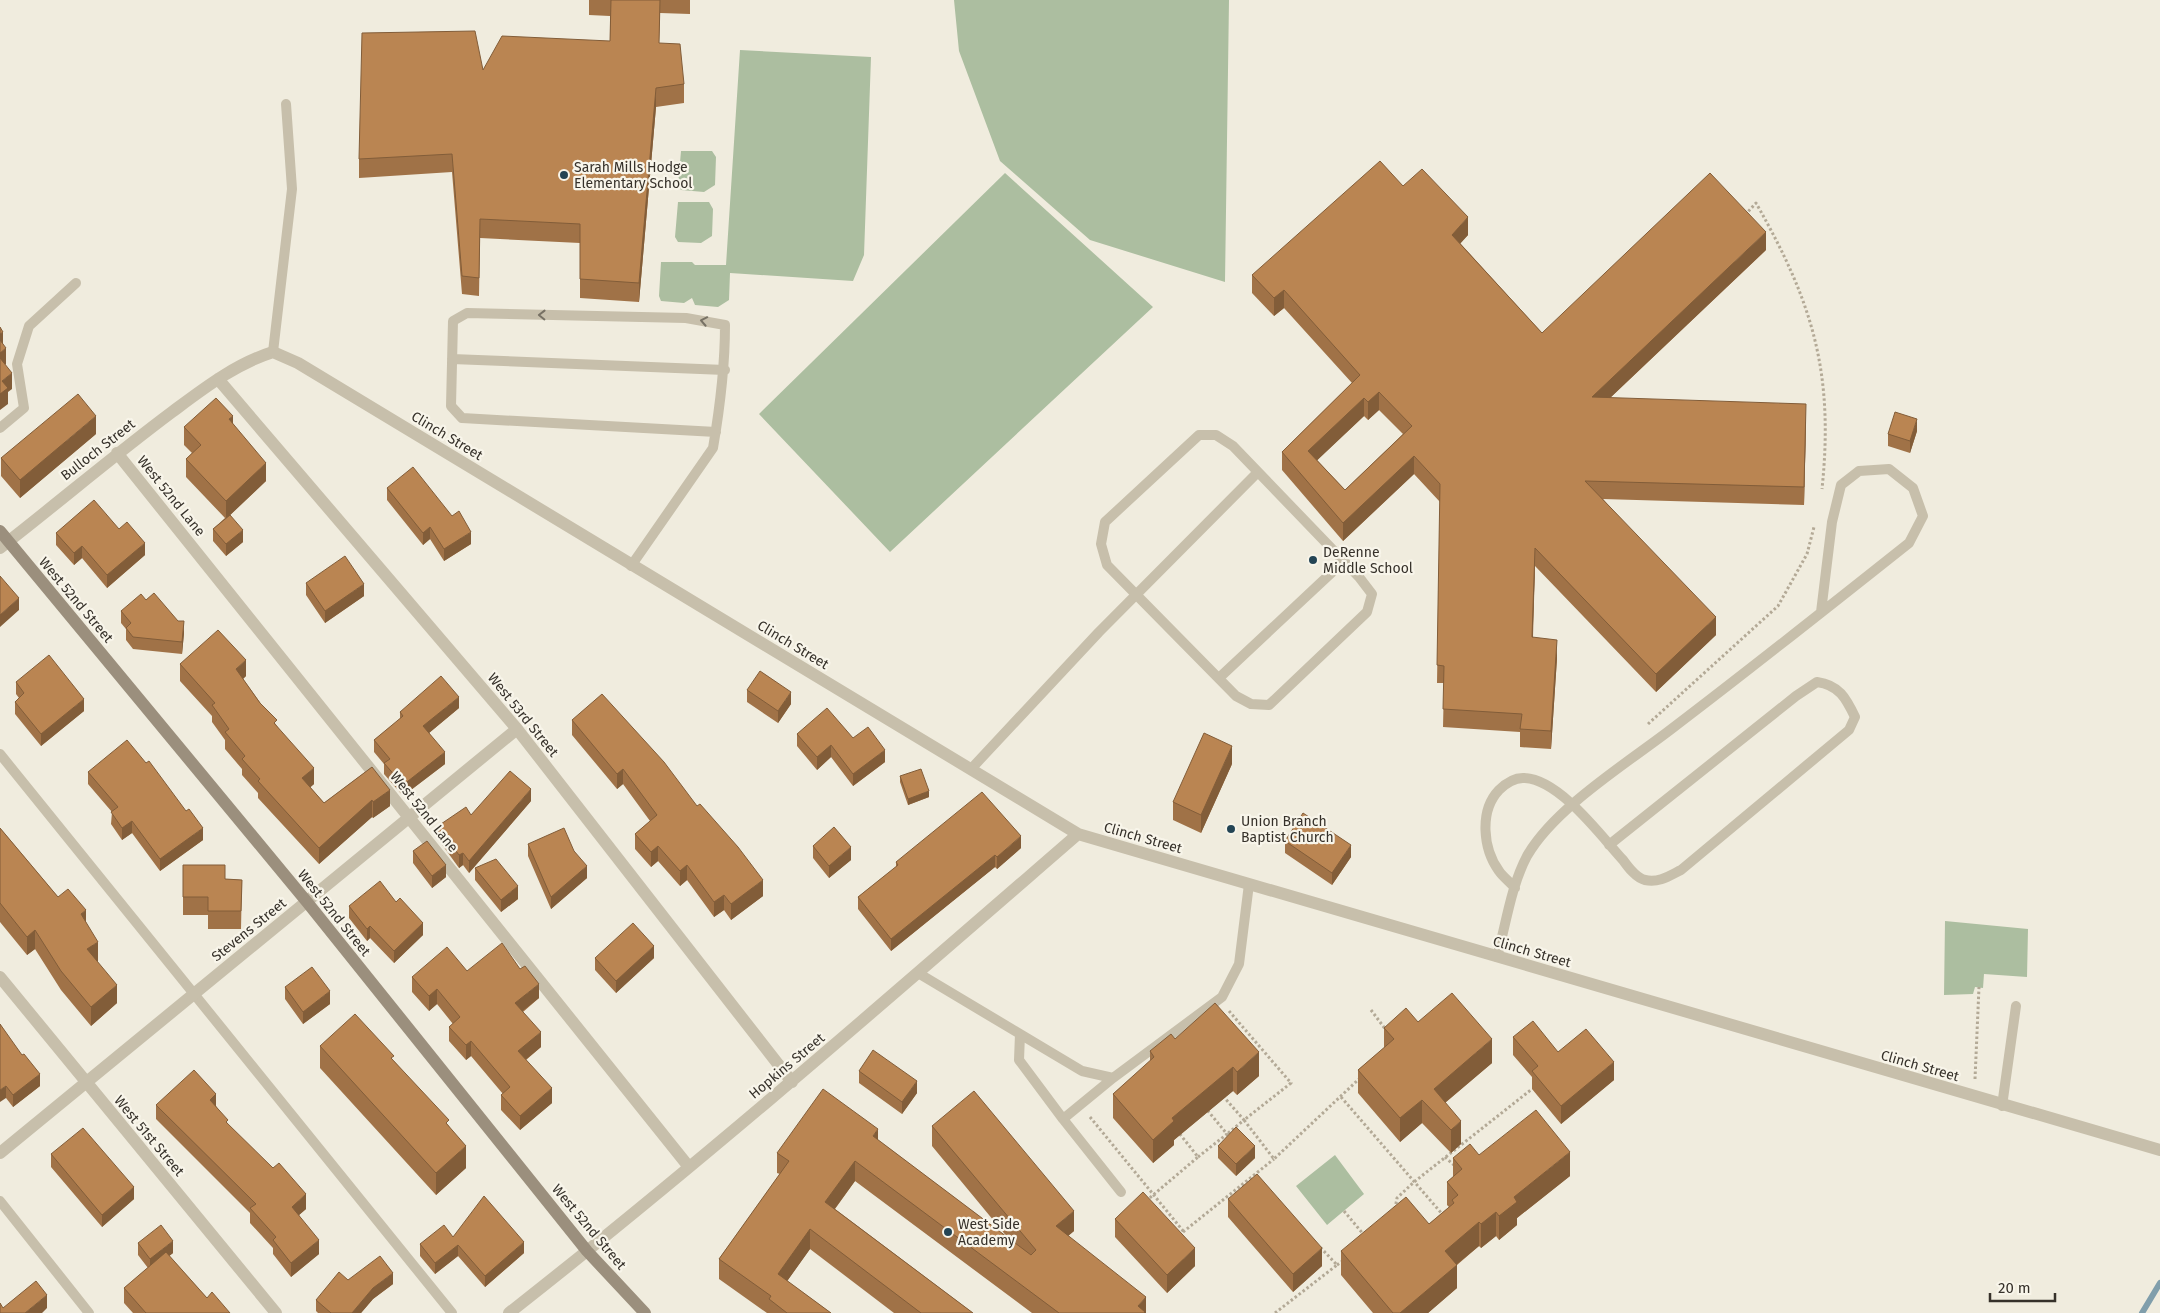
<svg xmlns="http://www.w3.org/2000/svg" width="2160" height="1313" viewBox="0 0 2160 1313" font-family="'Fira Sans',sans-serif">
	<style>
		.green { fill: #acbea0 }
		.lines { fill: none; stroke-linecap: round; stroke-linejoin: round }
		.stream { stroke: #809eab; stroke-width: 6 }
		.path { stroke: #b3a996; stroke-width: 3; stroke-dasharray: 2.5 2.5; stroke-linecap: butt }
		.lane { stroke: #c7bfab; stroke-width: 10 }
		.street { stroke: #c7bfab; stroke-width: 12 }
		.secondary { stroke: #9b8f7d; stroke-width: 12 }
		.wall { fill: #a07247; fill-rule: evenodd }
		.shaded-wall { fill: #825d39 }
		.building { fill: #ba8552; stroke: #825d39; fill-rule: evenodd }
		.oneway { stroke: #777164 }
		.poi-dot { fill: #234454; stroke: #f8f5ea; stroke-width: 2 }
		.labels { text-anchor: middle; dominant-baseline: central; stroke-width: 4.5; stroke-linejoin: round; paint-order: stroke }
		.poi-label { font-size: 14px; fill: #36312a; stroke: #f8f5ea; text-anchor: start }
		.street-label { font-size: 14px; fill: #36312a; stroke: #f8f5ea }
	</style>
	<rect width="100%" height="100%" fill="#f0ecde"/>
	<!-- green -->
	<path class="green" d="M954,0H1229L1225,282L1090,240L1000,161L959,51Z
		M740,50L871,57L864,255L853,281L730,273L729,300L718,307L695,305L692,298L684,303L661,301L659,296L661,262H692L695,265H726Z
		M681,151H712L716,157L715,185L704,192L681,190L678,185Z
		M1005,173L1153,307L890,552L759,414Z
		M678,202H709L713,209L712,236L701,243L678,242L675,237Z
		M1945,921L2028,929L2027,977L1984,974L1983,988L1975,987L1973,994L1944,995Z
		M1335,1155L1364,1194L1327,1225L1296,1186Z"/>
	<g class="lines">
		<!-- stream -->
		<path class="stream" d="M2142,1313L2160,1283"/>
		<!-- path -->
		<path class="path" d="M1745,215L1756,203C1813,303 1834,373 1822,489
			M1648,724L1778,606L1807,554L1814,527
			M1371,1010L1386,1030
			M1229,1011L1291,1083L1244,1120L1274,1159L1359,1079
			M1975,1079L1979,987
			M1223,1096L1244,1120L1227,1134
			M1341,1097L1443,1215
			M1090,1117L1184,1232
			M1198,1157L1227,1134L1208,1111
			M1445,1157L1455,1166
			M1146,1201L1198,1157L1179,1133
			M1395,1209L1397,1198L1414,1182L1532,1089
			M1344,1211L1364,1235
			M1183,1232L1274,1159
			M1337,1265L1344,1260
			M1275,1313L1337,1265L1320,1247"/>
		<!-- lane -->
		<path class="lane" d="M273,352L292,189L286,104
			M452,359L725,370
			M0,428L24,408L17,364L29,326L76,283
			M1199,435H1216L1233,446L1359,577L1372,594L1367,612L1269,705L1251,704L1236,696L1107,565L1101,544L1105,522Z
			M631,566L713,448C720,407 725,367 725,325L686,318L467,313L453,321L451,406L462,418L716,432
			M1219,678L1344,561
			M0,754L452,1313
			M971,769L1099,632L1258,472
			M1515,888C1510,882 1503,877 1499,871C1483,849 1479,811 1499,790C1506,783 1514,777 1525,778C1560,780 1601,836 1623,860C1628,867 1636,878 1645,880C1659,883 1669,876 1681,870L1849,730L1855,717C1846,698 1839,685 1817,682L1796,696L1609,845
			M1497,957C1506,924 1511,886 1527,856C1555,807 1629,762 1674,727C1753,667 1831,605 1909,543L1923,516L1913,488L1889,469L1859,471L1841,485L1832,522L1821,612
			M918,973L1082,1071L1113,1078L1222,997L1239,964L1249,884
			M1020,1034L1019,1060L1063,1119L1113,1078
			M2002,1106L2016,1006
			M1063,1119L1121,1192
			M0,1201L89,1313"/>
		<!-- street -->
		<path class="street" d="M218,379L517,729L792,1082
			M117,453L689,1167
			M0,548C58,503 113,456 172,412C203,389 235,364 273,352L298,363L1078,834L2160,1150
			M0,977L276,1313
			M0,1153L517,729
			M509,1313C704,1160 890,997 1078,834"/>
		<!-- secondary -->
		<path class="secondary" d="M0,531L307,902L587,1251L645,1313"/>
	</g>
	<!-- wall -->
	<path class="wall" d="M589,0H690V14L660,13L659,43L684,84V103L656,107L639,302L580,298V243L480,238L479,296L462,294L452,172L359,178V159L483,70L610,41V16L589,15Z
		M1403,186L1468,235L1460,243L1542,333L1766,250L1610,398L1806,422L1804,505L1603,499L1716,635L1656,692L1535,566L1533,637L1557,658L1551,749L1520,747V732L1443,727L1444,683H1437L1440,502L1414,474L1343,541L1282,470V452L1352,383L1284,308L1274,316L1252,293V275ZM1379,410L1403,434L1345,490L1317,460L1364,416L1368,420Z
		M233,424L266,481L230,515L243,542L226,556L213,541V529L225,518L186,477V459L192,453L184,445V427Z
		M1917,431L1910,453L1888,446V434Z
		M96,434L20,498L1,476V458Z
		M387,488L471,544L444,561L430,539L423,545L387,500Z
		M119,529L145,555L107,588L82,558L74,565L56,545V533Z
		M306,583L364,596L325,623L306,595Z
		M146,600L184,633L182,654L133,649L126,640V629L121,623V611Z
		M180,664L246,676L243,679L277,726L314,784L310,787L324,803L372,767L390,806L373,818L372,817L319,864L258,798V793L242,775V769L225,749V740L212,722V716L180,681Z
		M16,682L84,711L41,746L15,714V702L19,698L16,694Z
		M747,690L791,704L778,723L747,702Z
		M459,708L429,733L445,764L403,796L384,774V764L374,752V740L400,719V712Z
		M572,720L763,896L731,920L724,910L714,917L687,880L680,886L658,861L651,867L635,849V834L650,821L623,784L617,789L572,735Z
		M797,734L853,738L885,762L853,786L831,757L817,770L797,746Z
		M1232,764L1201,833L1173,820V802Z
		M88,772L203,840L160,871L132,833L122,840L111,824L112,812L88,784Z
		M900,776L929,797L908,805L900,782Z
		M531,801L469,873L463,865L459,868L438,839V826L471,815Z
		M0,828L58,897L86,922L98,961H97L117,1003L91,1026L61,990L35,949L27,955L0,922Z
		M1285,841L1351,857L1332,885L1285,853Z
		M528,844L574,851L587,878L551,909L528,856Z
		M813,846L851,860L829,878L813,858Z
		M1021,848L997,869L995,867L891,951L858,909V897L896,867V862Z
		M413,851L446,877L432,888L413,863Z
		M183,865L225,879L242,880L241,929H208V915H183Z
		M475,868L518,899L501,912L475,880Z
		M396,902L423,935L394,963L370,938L367,941L349,918V906Z
		M595,958H654L616,993L595,970Z
		M467,971L539,998L523,1012L541,1047L526,1060L552,1103L520,1130L501,1110V1095L503,1094L471,1056L466,1060L449,1041V1027L453,1024L437,1004L429,1011L412,992V977Z
		M285,987L330,1004L303,1024L285,999Z
		M1418,1022L1492,1063L1445,1103L1461,1144L1451,1153L1422,1123L1400,1142L1358,1093V1070L1384,1048V1028Z
		M0,1024L40,1086L13,1107L6,1098Z
		M1513,1037L1558,1052L1614,1080L1561,1124L1532,1089V1077L1513,1055Z
		M1175,1039L1259,1076L1237,1095L1233,1091L1174,1140V1145L1153,1163L1113,1118V1094L1150,1062V1051Z
		M320,1046L394,1061L449,1126L466,1168L436,1195L320,1068Z
		M859,1071L917,1093L902,1114L859,1083Z
		M156,1105L216,1106L228,1124L306,1209L299,1215L319,1254L291,1277L273,1254V1248L250,1223V1213L156,1119Z
		M932,1126L1074,1231L1068,1236L1146,1313H1032L855,1181L835,1209L973,1313H894L810,1249L787,1281L831,1313H767L719,1279V1259L780,1174L777,1173V1153L878,1140L1008,1238L932,1146Z
		M1218,1146L1255,1158L1236,1176L1218,1158Z
		M51,1154L134,1199L102,1227L51,1167Z
		M1479,1155L1570,1176L1517,1218V1225L1499,1240L1496,1236L1481,1248L1479,1246L1457,1265V1288L1428,1313H1373L1341,1275V1251L1429,1224L1449,1207L1447,1205V1182L1453,1177V1158Z
		M1228,1199L1322,1266L1293,1292L1228,1217Z
		M1115,1219L1195,1266L1167,1293L1115,1237Z
		M453,1237L524,1253L485,1287L458,1256L435,1274L420,1256V1244Z
		M138,1243L173,1253L169,1256L207,1298L230,1313H133L124,1303V1288L148,1268L138,1255Z
		M348,1280L393,1284L373,1299L361,1313H318L316,1311V1300Z"/>
	<!-- shaded-wall -->
	<path class="shaded-wall" d="M656,88V107L639,302V283Z
		M1468,217V235L1452,253V235Z
		M1766,232V250L1592,415V397Z
		M1284,290V308L1274,316V298Z
		M3,332V348L0,350V334Z
		M6,348V364L0,369V353Z
		M12,373V389L8,392V404L0,410V394L2,381Z
		M1379,392V410L1368,420V402Z
		M1364,398V416L1308,469V451Z
		M1806,404V422L1804,505V487Z
		M96,416V434L20,498V480Z
		M233,416V434L229,419Z
		M1917,419V431L1910,453V441Z
		M1414,456V474L1343,541V523Z
		M266,463V481L226,519V501Z
		M430,527V539L423,545V533Z
		M243,530V542L226,556V544Z
		M471,532V544L444,561V549Z
		M145,543V555L107,588V575Z
		M82,546V558L74,565V553Z
		M1535,548V566L1532,655V637Z
		M364,584V596L325,623V611Z
		M19,598V610L0,627V615Z
		M1716,617V635L1656,692V674Z
		M184,621V633L182,654V642Z
		M1557,640V658L1551,749V731Z
		M246,660V676L236,685V669Z
		M791,692V704L778,723V711Z
		M459,697V708L423,738V726Z
		M84,699V711L41,746V734Z
		M831,745V757L817,770V757Z
		M1232,746V764L1201,833V815Z
		M885,750V762L853,786V774Z
		M445,752V764L403,796V785Z
		M314,768V784L302,795V778Z
		M623,769V784L617,789V774Z
		M531,789V801L469,873V861Z
		M390,790V806L373,818V802Z
		M929,791V797L908,805V799Z
		M372,800V817L319,864V848Z
		M132,821V833L122,840V828Z
		M203,828V840L160,871V859Z
		M1021,836V848L997,869V857Z
		M1351,845V857L1332,885V873Z
		M658,846V861L651,867V852Z
		M851,847V860L829,878V866Z
		M463,853V865L459,868V855Z
		M995,855V867L891,951V939Z
		M446,865V877L432,888V876Z
		M687,865V880L680,886V871Z
		M587,866V878L551,909V897Z
		M763,880V896L731,920V904Z
		M518,886V899L501,912V900Z
		M724,895V910L714,917V902Z
		M86,910V929L81,914Z
		M423,923V935L394,963V951Z
		M370,926V938L367,941V929Z
		M35,930V949L27,955V937Z
		M98,942V961L87,968V949Z
		M654,946V958L616,993V981Z
		M539,984V998L515,1017V1003Z
		M117,985V1003L91,1026V1007Z
		M437,989V1004L429,1011V996Z
		M330,991V1004L303,1024V1012Z
		M541,1032V1047L518,1066V1051Z
		M1492,1039V1063L1434,1112V1089Z
		M471,1041V1056L466,1060V1045Z
		M1259,1052V1076L1237,1095V1072Z
		M1614,1062V1080L1561,1124V1106Z
		M1233,1067V1091L1174,1140V1145L1153,1163V1140L1172,1118Z
		M40,1074V1086L13,1107V1095Z
		M917,1081V1093L902,1114V1102Z
		M6,1086V1098L0,1102V1090Z
		M552,1088V1103L520,1130V1116Z
		M216,1094V1109L210,1100Z
		M1422,1100V1123L1400,1142V1118Z
		M1461,1121V1144L1451,1153V1130Z
		M878,1129V1149L873,1136Z
		M466,1146V1168L436,1195V1173Z
		M1255,1146V1158L1236,1176V1164Z
		M1570,1152V1176L1517,1218V1225L1499,1240V1216L1514,1197Z
		M855,1161V1181L825,1222V1202Z
		M134,1187V1199L102,1227V1215Z
		M306,1194V1209L292,1221V1207Z
		M1074,1211V1231L1056,1246V1226Z
		M1496,1212V1236L1481,1248V1224Z
		M1479,1222V1246L1445,1274V1251Z
		M810,1229V1249L778,1294V1274Z
		M319,1240V1254L291,1277V1263Z
		M173,1241V1253L150,1271V1259Z
		M524,1242V1253L485,1287V1276Z
		M458,1245V1256L435,1274V1263Z
		M1195,1248V1266L1167,1293V1275Z
		M1322,1248V1266L1293,1292V1274Z
		M1457,1265V1288L1428,1313H1400Z
		M393,1273V1284L373,1299L361,1313H352L373,1288Z
		M47,1295V1308L42,1313H25Z
		M1146,1297V1313H1138V1306Z"/>
	<!-- building -->
	<path class="building" d="M611,0H660L659,43L680,44L684,84L656,88L639,283L580,279V224L480,219L479,278L462,276L452,154L359,159L362,33L475,31L483,70L502,36L610,41Z
		M1380,161L1403,186L1422,169L1468,217L1452,235L1542,333L1710,173L1766,232L1592,397L1806,404L1804,487L1585,481L1716,617L1656,674L1535,548L1532,637L1557,640L1551,731L1520,729L1522,714L1443,709L1444,666L1437,665L1440,484L1414,456L1343,523L1282,452L1360,375L1284,290L1274,298L1252,275ZM1379,392L1412,426L1345,490L1308,451L1364,398L1368,402Z
		M0,327L3,332L0,334Z
		M0,340L6,348L0,353Z
		M0,358L12,373L2,381L8,388L0,394Z
		M78,394L96,416L20,480L1,458Z
		M216,398L233,416L229,419L266,463L226,501L186,459L201,445L184,427Z
		M1895,412L1917,419L1910,441L1888,434Z
		M413,467L452,516L459,511L471,532L444,549L430,527L423,533L387,488Z
		M94,500L119,529L127,522L145,543L107,575L82,546L74,553L56,533Z
		M230,515L243,530L226,544L213,529Z
		M345,556L364,584L325,611L306,583Z
		M0,576L19,598L0,615Z
		M154,593L178,621H184L182,642L133,637L126,628L131,623L121,611L141,594L146,600Z
		M218,630L246,660L236,669L260,703L277,720L274,723L314,768L302,778L324,803L372,767L390,790L373,802L372,800L319,848L258,781L260,779L242,759L245,756L225,732L229,729L212,705L215,703L180,664Z
		M49,655L84,699L41,734L15,702L24,693L16,682Z
		M760,671L791,692L778,711L747,690Z
		M441,676L459,697L423,726L445,752L403,785L384,763L390,759L374,740L403,716L400,712Z
		M602,694L664,762L697,806L700,804L738,847L763,880L731,904L724,895L714,902L687,865L680,871L658,846L651,852L635,834L657,815L623,769L617,774L572,720Z
		M827,708L853,738L868,727L885,750L853,774L831,745L817,757L797,734Z
		M1204,733L1232,746L1201,815L1173,802Z
		M127,740L146,763L149,761L186,811L189,809L203,828L160,859L132,821L122,828L111,812L118,807L88,772Z
		M921,769L929,791L908,799L900,776Z
		M510,771L531,789L469,861L463,853L459,855L438,826L466,807L471,815Z
		M982,792L1021,836L997,857L995,855L891,939L858,897L898,865L896,862Z
		M1303,813L1351,845L1332,873L1285,841Z
		M834,827L851,847L829,866L813,846Z
		M0,828L58,897L68,889L86,910L81,914L98,942L87,949L117,985L91,1007L61,971L35,930L27,937L0,903Z
		M564,828L574,851L587,866L551,897L528,844Z
		M427,841L446,865L432,876L413,851Z
		M496,859L518,886L501,900L475,868Z
		M183,865H225V879L242,880L241,911H208V897H183Z
		M380,881L396,902L400,898L423,923L394,951L370,926L367,929L349,906Z
		M633,923L654,946L616,981L595,958Z
		M502,943L520,969L525,966L539,984L515,1003L541,1032L518,1051L552,1088L520,1116L501,1095L510,1087L471,1041L466,1045L449,1027L460,1017L437,989L429,996L412,977L447,947L467,971Z
		M312,967L330,991L303,1012L285,987Z
		M1452,993L1492,1039L1434,1089L1461,1121L1451,1130L1422,1100L1400,1118L1358,1070L1394,1039L1384,1028L1406,1008L1418,1022Z
		M1215,1003L1259,1052L1237,1072L1233,1067L1172,1118L1174,1121L1153,1140L1113,1094L1154,1057L1150,1051L1171,1034L1175,1039Z
		M355,1014L394,1056L391,1058L449,1120L446,1123L466,1146L436,1173L320,1046Z
		M1533,1021L1558,1052L1586,1029L1614,1062L1561,1106L1532,1071L1538,1066L1513,1037Z
		M0,1024L22,1055L24,1054L40,1074L13,1095L6,1086L0,1090Z
		M873,1050L917,1081L902,1102L859,1071Z
		M194,1070L216,1094L210,1100L228,1120L226,1122L273,1168L279,1163L306,1194L292,1207L319,1240L291,1263L273,1240L276,1237L250,1208L256,1204L156,1105Z
		M823,1089L878,1129L873,1136L1031,1255L1036,1250L932,1126L974,1091L1074,1211L1056,1226L1146,1297L1138,1306L1145,1312L1144,1313H1059L855,1161L825,1202L973,1313H921L810,1229L778,1274L831,1313H787L769,1299L771,1296L719,1259L789,1161L777,1153Z
		M1536,1110L1570,1152L1514,1197L1517,1202L1499,1216L1496,1212L1481,1224L1479,1222L1445,1251L1457,1265L1400,1313H1393L1341,1251L1406,1197L1429,1224L1454,1203L1452,1200L1458,1195L1447,1182L1462,1169L1453,1158L1470,1144L1479,1155Z
		M1236,1127L1255,1146L1236,1164L1218,1146Z
		M83,1128L134,1187L102,1215L51,1154Z
		M1257,1174L1322,1248L1293,1274L1228,1199Z
		M1143,1192L1195,1248L1167,1275L1115,1219Z
		M484,1196L524,1242L485,1276L458,1245L435,1263L420,1244L444,1225L453,1237Z
		M161,1225L173,1241L150,1259L138,1243Z
		M166,1252L207,1298L212,1292L230,1313H146L124,1288Z
		M380,1256L393,1273L373,1288L352,1313H331L316,1300L339,1272L348,1280Z
		M36,1281L47,1295L25,1313H0V1303L3,1308Z"/>
	<!-- one-way arrows -->
	<defs><path id="oneway-chevron" d="M-2-3.5L2.5 0L-2 3.5" fill="none" stroke-width="1.6" stroke-linecap="round" stroke-linejoin="round" transform="scale(1.25)"/></defs>
	<g class="oneway">
		<use href="#oneway-chevron" transform="translate(542 315) rotate(-179)"/>
		<use href="#oneway-chevron" transform="translate(704 321) rotate(-169)"/>
	</g>
	<!-- markers -->
	<g class="poi-dot">
		<circle cx="564" cy="175" r="5"/>
		<circle cx="1313" cy="560" r="5"/>
		<circle cx="1231" cy="829" r="5"/>
		<circle cx="948" cy="1232" r="5"/>
	</g>
	<g class="labels">
		<!-- poi labels -->
		<g class="poi-label">
			<text x="574" y="167">Sarah Mills Hodge<tspan x="574" dy="16">Elementary School</tspan></text>
			<text x="1323" y="552">DeRenne<tspan x="1323" dy="16">Middle School</tspan></text>
			<text x="1241" y="821">Union Branch<tspan x="1241" dy="16">Baptist Church</tspan></text>
			<text x="958" y="1224">West Side<tspan x="958" dy="16">Academy</tspan></text>
		</g>
		<!-- street labels -->
		<g class="street-label">
			<text transform="translate(447 436) rotate(31)">Clinch Street</text>
			<text transform="translate(98 450) rotate(-38)">Bulloch Street</text>
			<text transform="translate(171 496) rotate(51)">West 52nd Lane</text>
			<text transform="translate(76 600) rotate(50)">West 52nd Street</text>
			<text transform="translate(793 645) rotate(31)">Clinch Street</text>
			<text transform="translate(523 715) rotate(51)">West 53rd Street</text>
			<text transform="translate(424 812) rotate(51)">West 52nd Lane</text>
			<text transform="translate(1143 838) rotate(16)">Clinch Street</text>
			<text transform="translate(334 913) rotate(51)">West 52nd Street</text>
			<text transform="translate(249 930) rotate(-39)">Stevens Street</text>
			<text transform="translate(1532 952) rotate(16)">Clinch Street</text>
			<text transform="translate(787 1066) rotate(-40)">Hopkins Street</text>
			<text transform="translate(1920 1066) rotate(16)">Clinch Street</text>
			<text transform="translate(149 1136) rotate(50)">West 51st Street</text>
			<text transform="translate(589 1227) rotate(50)">West 52nd Street</text>
		</g>
	</g>
	<!-- scale -->
	<path d="M1990 1293v8h65v-8" fill="none" stroke="#36312a" stroke-width="2.5"/>
	<text x="1998" y="1293" font-size="15" fill="#36312a" stroke="#f8f5ea" stroke-width="4" paint-order="stroke">20 m</text>
</svg>
